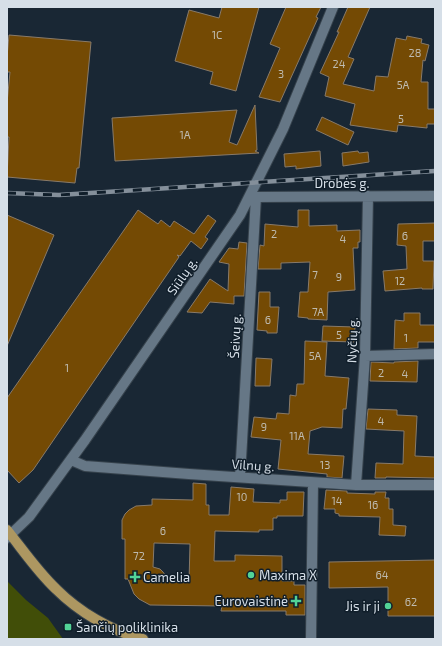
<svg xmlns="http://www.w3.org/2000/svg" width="442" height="646" viewBox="0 0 442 646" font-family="'Exo 2',sans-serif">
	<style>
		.green { fill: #414e08 }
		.building { fill: #744a04; stroke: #887a69; fill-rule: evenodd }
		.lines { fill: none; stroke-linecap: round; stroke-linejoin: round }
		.minor-casing { stroke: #36424c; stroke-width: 12 }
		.major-casing { stroke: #36424c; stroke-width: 12 }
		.minor { stroke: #667786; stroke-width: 10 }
		.major { stroke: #ad9761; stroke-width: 10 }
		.rail-casing { stroke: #848f9a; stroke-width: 4.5 }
		.rail { stroke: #101e2a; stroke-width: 3; stroke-dasharray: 9; stroke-linecap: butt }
		.poi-dot { fill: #52d397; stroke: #101e2a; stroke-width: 1.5 }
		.labels { text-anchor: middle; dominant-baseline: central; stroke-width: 3; stroke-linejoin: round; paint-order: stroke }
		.number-label { font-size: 11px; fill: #bebaaf }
		.street-label { font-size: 13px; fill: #d6dfe8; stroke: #101e2a }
		.poi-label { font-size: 13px; fill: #d6dfe8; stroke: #101e2a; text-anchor: start }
	</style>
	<rect width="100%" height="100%" fill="#192734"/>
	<!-- green -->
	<path class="green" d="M7,581L26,600L48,618L63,639H7Z"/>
	<!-- building -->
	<path class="building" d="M222,7H259L236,91L210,84L213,72L175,61L189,10L219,18Z
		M286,7H321L316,17L318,18L280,102L259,97L280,48L270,44Z
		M348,7H370L348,57L354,59L343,84L374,91L376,76L388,77L396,38L406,40L407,36L422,39L421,43L429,45L425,61L423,60L421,82H428V109H435V124H427V128L398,125L397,132L350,125L355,104L325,96L329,77L320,73L339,32H337Z
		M9,35L91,42L79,168H77L75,183L7,177L9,137H7V103L10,72H7V57Z
		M255,105L257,150L255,151L259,153L115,161L112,118L237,110L229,142L237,145Z
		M322,117L354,132L348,145L316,130Z
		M320,151L321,166L296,169V166L285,167L284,154Z
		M358,151L359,153L368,152L369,162L343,166L342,153Z
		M138,210L158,224L161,220L170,227L174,221L194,234L208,215L216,221L205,237L208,239L201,249L191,241L180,256L177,255L179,257L33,470L19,483L7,470V398Z
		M298,210H309V226L337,225V231L360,230V242H358V248H353L355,290L328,292L327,320L308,319V318L298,317L300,292H308L310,262L281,263V269H258L260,245L264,246L265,224L298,227Z
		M7,215L54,235L7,346Z
		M435,223V241H423V261H434L433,289H422V288L385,291L383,271L407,269L406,246L397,245L398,224Z
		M239,242L247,243L244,296H234V304L210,302L202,313L187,312L210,279L228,291L229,264L219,262L229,248L238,249Z
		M259,292H270V307H279L277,333H267V331L257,330Z
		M404,313H420V325H435V342H418V348L394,349L395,320L404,321Z
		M323,326L355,327L354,342L322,341Z
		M305,341L327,342L325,376L349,378L346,409H343L342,428L322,427L310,431L308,454L344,456L342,478L327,477V474L278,469L281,440L251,437L254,417L276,419L277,413L289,414L290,395L296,396L297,384H304Z
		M256,358L272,359L270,386H255Z
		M418,361L417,382L370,381L371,362L394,363V362Z
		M368,409L397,410V415L417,416L415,456L435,457V478L386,477V478H375L376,463L403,464L404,431L366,429Z
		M193,483L206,484V505H209V515H229L231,487L254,489L253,502L280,503V500H287V492H304L303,516H277V518H273V530H259V532L215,531L214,561H235V555L282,556V581H294V585H305V615H286V611H221L222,606L150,605L139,599L134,594L128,579H125V539H122V520L125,514L129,510L136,506L152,505V499L193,500ZM154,543L190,544L189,582H170L163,572L160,569L153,567Z
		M326,490L347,491V493L375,494V492H386L385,498H389V509H393V525L406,526L405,536L379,535L380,517L339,516V514L335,513V509H324Z
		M435,560V616H388V587L329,588V562Z"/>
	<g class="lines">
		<!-- minor casing -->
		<g class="minor-casing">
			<path id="minor" d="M251,194L256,197L435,196
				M365,356L435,354
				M71,460L85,466L189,474L356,485H435
				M240,477L256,197
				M356,485L365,356L368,196
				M7,538L29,517L85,440L240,215L283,129L333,7
				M311,639L313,483"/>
		</g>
		<!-- major casing -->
		<g class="major-casing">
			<path id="major" d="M7,530C23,550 37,571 56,589C79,612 111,631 143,639"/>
		</g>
		<!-- minor -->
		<use href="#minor" class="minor"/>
		<!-- major -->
		<use href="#major" class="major"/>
		<!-- rail casing -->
		<g class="rail-casing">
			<path id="rail" d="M7,193L59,195L435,171"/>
		</g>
		<!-- rail -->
		<use href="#rail" class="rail"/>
	</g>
	<!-- markers -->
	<g class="poi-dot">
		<circle cx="251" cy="575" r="4"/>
		<path d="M133 571h4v4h4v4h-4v4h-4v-4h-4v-4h4z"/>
		<path d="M294 595h4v4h4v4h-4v4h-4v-4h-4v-4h4z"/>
		<circle cx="388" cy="606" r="4"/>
		<rect x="64" y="623" width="8" height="8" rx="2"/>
	</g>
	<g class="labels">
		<!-- number labels -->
		<g class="number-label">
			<text x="217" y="34">1C</text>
			<text x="415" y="52">28</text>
			<text x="339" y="63">24</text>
			<text x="281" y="73">3</text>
			<text x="403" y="84">5A</text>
			<text x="401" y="118">5</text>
			<text x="185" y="134">1A</text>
			<text x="274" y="233">2</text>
			<text x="405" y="235">6</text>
			<text x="343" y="238">4</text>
			<text x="315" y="274">7</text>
			<text x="339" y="276">9</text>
			<text x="400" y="280">12</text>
			<text x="318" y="311">7A</text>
			<text x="268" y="319">6</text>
			<text x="339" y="334">5</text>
			<text x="406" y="337">1</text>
			<text x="315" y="355">5A</text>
			<text x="67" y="367">1</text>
			<text x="381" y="372">2</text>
			<text x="405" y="373">4</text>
			<text x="381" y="420">4</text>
			<text x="264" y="426">9</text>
			<text x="297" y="435">11A</text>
			<text x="325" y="464">13</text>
			<text x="242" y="496">10</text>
			<text x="337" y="500">14</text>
			<text x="373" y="504">16</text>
			<text x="163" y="530">6</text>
			<text x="139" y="555">72</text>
			<text x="382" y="574">64</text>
			<text x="411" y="601">62</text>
		</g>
		<!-- street labels -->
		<g class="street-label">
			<text x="342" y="183">Drobės g.</text>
			<text transform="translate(182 276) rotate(-55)">Siūlų g.</text>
			<text transform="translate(235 336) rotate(-87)">Šeivų g.</text>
			<text transform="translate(352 340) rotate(-88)">Nyčių g.</text>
			<text transform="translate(253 465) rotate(4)">Vilnų g.</text>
		</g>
		<!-- poi labels -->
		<g class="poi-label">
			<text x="259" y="575">Maxima X</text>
			<text x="143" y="577">Camelia</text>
			<text x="288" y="601" text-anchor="end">Eurovaistinė</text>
			<text x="380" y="606" text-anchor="end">Jis ir ji</text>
			<text x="76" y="627">Šančių poliklinika</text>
		</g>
	</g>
	<!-- border -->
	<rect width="442" height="646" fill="none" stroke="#d6dfe8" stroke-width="16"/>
</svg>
